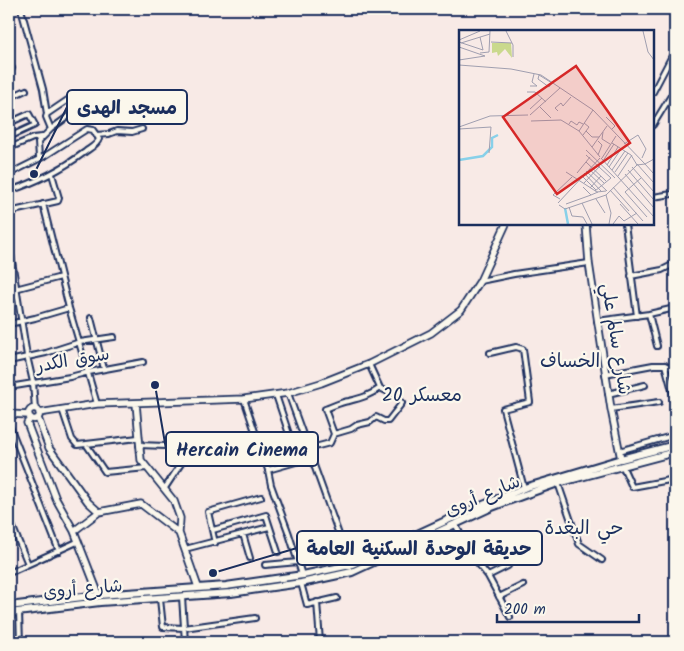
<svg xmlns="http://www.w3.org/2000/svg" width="684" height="651" viewBox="0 0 684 651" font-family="Kalam,'Playpen Sans Arabic',sans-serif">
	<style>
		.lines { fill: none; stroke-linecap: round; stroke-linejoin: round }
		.street-casing { stroke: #1b2f5e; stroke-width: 8 }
		.secondary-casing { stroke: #1b2f5e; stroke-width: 9 }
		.primary-casing { stroke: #1b2f5e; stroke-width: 10 }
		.street { stroke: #fbf7ec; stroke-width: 4 }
		.secondary { stroke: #fbf7ec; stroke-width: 5.5 }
		.primary { stroke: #fbf7ec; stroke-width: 6 }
		.labels { text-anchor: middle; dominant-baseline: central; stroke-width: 4.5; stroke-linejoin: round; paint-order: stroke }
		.street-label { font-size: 18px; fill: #1b2f5e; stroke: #fbf7ec }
		.neighbourhood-label { font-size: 19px; fill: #1b2f5e; stroke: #fbf7ec }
		.inset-river { fill: none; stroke: #88d0e9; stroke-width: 2.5 }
		.inset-road { fill: none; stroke: #a09fb0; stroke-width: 1 }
		.view { fill: #d62828; fill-opacity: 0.15; stroke: #d62828; stroke-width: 2.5 }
		.inset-edge { fill: none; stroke: #1b2f5e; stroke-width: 2.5 }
		.leader { fill: none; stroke: #1b2f5e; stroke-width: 2 }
		.callout-dot { fill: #1b2f5e; stroke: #fbf7ec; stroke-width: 2 }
		.callout { fill: #fbf7ec; stroke: #1b2f5e; stroke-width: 2 }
		.callout-label { font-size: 19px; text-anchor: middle; font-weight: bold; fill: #1b2f5e }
	</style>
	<rect width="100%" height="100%" fill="#f8eae6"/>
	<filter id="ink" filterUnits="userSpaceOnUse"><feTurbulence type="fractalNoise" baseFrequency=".02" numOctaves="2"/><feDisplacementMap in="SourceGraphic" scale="10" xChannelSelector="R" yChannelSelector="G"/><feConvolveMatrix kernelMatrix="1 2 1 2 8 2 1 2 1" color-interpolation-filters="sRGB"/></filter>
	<g filter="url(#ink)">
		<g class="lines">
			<!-- street casing -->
			<g class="street-casing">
				<path id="street" d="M21,9L43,89L47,114L46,117L51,129L38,142L39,158
					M9,69L12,68
					M653,92L675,50
					M9,98L26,90
					M47,114L72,97H76L97,113
					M9,123L29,114L35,125L9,137
					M653,125L675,89
					M51,129L85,104
					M96,135L109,134L117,131L132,132L142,129
					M9,148L33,138L42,137
					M9,174L45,156L87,129L93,130L99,139C97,145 90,148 85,152C61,170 37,182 9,191
					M653,197L672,194
					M43,204L69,308L97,404
					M9,212L58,201L59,198L52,174
					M625,224L637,316
					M9,242L27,356L33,382L35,409
					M631,276L662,270L674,264L675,252
					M480,281L514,274L589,263
					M15,289L61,277
					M9,298L17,296
					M649,314L657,346
					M91,318L104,369
					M597,321L649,314L675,308
					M9,324L35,318L69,308
					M490,353L516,347L523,349L530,402L503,409L524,488
					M9,361L46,353L80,342L114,337
					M675,370L665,365L675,401
					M605,374L653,365H665
					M9,387L70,377L89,372L143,362
					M288,393L350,565
					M608,394L645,385
					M276,395L298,461
					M244,399L268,470L310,458
					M62,409L72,439L77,445L86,444L105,472L147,468
					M611,409L659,402
					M9,424L59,551
					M334,434L351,429L357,425L370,422L376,417L384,421H388L402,403L396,396L380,388
					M86,444L138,438
					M139,445L192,447
					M307,449L330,443L334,434L325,409C332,407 340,402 349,401C361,398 369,396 380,388L369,364
					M619,451L675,435
					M622,465L632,487L675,479
					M268,470L271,485L289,534L302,575
					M558,483L579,544L602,560
					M165,488L192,447L256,437
					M9,518L28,564
					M455,524L473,557L488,576L510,617
					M213,530L266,515L278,552
					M243,534L250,558
					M215,543L208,512L261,497
					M185,549L269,527
					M473,557L500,546L508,566L488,576
					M265,565L298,562
					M9,573L77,542
					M301,583L307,605L337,598
					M182,597L185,642
					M499,597L523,585
					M160,599L163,627L184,628L255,618
					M317,602L320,642
					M19,612L20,642"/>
			</g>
			<!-- secondary casing -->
			<g class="secondary-casing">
				<path id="secondary" d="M586,224L589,263L611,409L621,459
					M136,403L141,460L174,501L180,518L179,533L198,587
					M28.5 414a5.5 5.5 0 1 1 11 0a5.5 5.5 0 1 1-11 0Z
					M39,413L97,404L244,399L288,393L321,383L369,364L431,333L461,310L480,281L506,224
					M9,414L29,415
					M31,418L27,423L56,499L74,531L99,595
					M38,418L49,448L88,502L99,512
					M74,531L99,512L141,504L179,533"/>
			</g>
			<!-- primary casing -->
			<g class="primary-casing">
				<path id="primary" d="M9,606L99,595L226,586L303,575L350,565L452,518L524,488L621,459L675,445
					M9,613L100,602L231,593L301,583L352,572L492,507L524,495L558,483L675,452"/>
			</g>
			<!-- street -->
			<use href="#street" class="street"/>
			<!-- secondary -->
			<use href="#secondary" class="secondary"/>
			<!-- primary -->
			<use href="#primary" class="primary"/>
		</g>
	</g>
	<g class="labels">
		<!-- street labels -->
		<g class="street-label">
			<text transform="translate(615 339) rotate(81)">شارع سالم علي</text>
			<text transform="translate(73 361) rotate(-10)">سوق الكدر</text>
			<text transform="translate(483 497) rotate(-23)">شارع أروى</text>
			<text transform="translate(83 590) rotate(-5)">شارع أروى</text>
		</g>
		<!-- neighbourhood labels -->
		<g class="neighbourhood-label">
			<text x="570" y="362">الخساف</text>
			<text x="422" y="396">معسكر 20</text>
			<text x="584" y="529">حي البغدة</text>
		</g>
	</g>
	<!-- overview -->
	<g transform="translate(459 30)">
		<rect width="195" height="195" fill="#f8eae6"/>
		<path d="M33,13H52L53,28L46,19L39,26L38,22L33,23Z" fill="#cad98d"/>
		<path class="inset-river" d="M0,130L24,126L33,117V108L39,105M106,178L109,194"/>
		<path class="inset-road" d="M47,1L54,15V27M184,1L189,22L195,30M0,10L21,1M0,12L24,20L21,7M32,12L53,13M2,13L31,4M0,17L26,26M21,23L30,22L31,1M0,30L26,26M0,35L52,39L82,45L134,80L186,134L195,129M80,45L93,53L90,57L79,49ZM71,56H78L73,52L75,44M68,62H76L87,72M81,77L92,88M71,79L83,68M99,81L96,78L102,73L104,76L112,67M71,85L101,58M147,87L156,96L153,99M72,91L102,90L120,101L141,127M110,94L112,91L118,95L120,92L124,94M0,97L31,86L69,85M0,99L32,97L30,123M120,101L134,80M127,101L133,107H140M144,102L143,109L151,114M124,105L130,97L125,93M139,111L143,115L139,125M153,113L172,125L178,135M165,114L179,105L187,119L183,128M133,117L148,96M127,120L156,148M127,125L152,148M142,128L195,187M143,128L157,106M144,131L155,114M127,132L147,151M178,134L195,153M148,135L159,117M150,137L162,119M173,137L195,162M130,139L145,153M153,140L166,121M169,140L195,170M127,141L148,161M107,142L138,162L147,161M156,142L169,123M118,143L131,127M125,143L142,161M166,144L195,178M123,146L137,160M159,146L173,125M182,148L166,162L188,187M125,153L141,136M124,157L132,165L139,162M154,157L184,191M131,158L142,146M151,160L170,181M136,161L152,148M147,165L152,183L150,194M101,169L94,165L113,147M137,169L146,183M99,173L141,128M123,173L133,194M107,174L132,165M161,174L179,194M100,175L106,179L147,165L178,135L186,134L195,144M110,177L113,186L124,187L128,194M154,194L160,186L165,191L178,183"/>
		<path class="view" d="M117,36L171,113L98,164L44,87Z"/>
		<rect width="195" height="195" class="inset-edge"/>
	</g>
	<!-- callouts -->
	<path class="leader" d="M34 174L67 107M155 385L166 449M213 573L297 548"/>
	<g class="callout-dot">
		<circle cx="34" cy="174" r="5"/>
		<circle cx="155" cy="385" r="5"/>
		<circle cx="213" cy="573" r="5"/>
	</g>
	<g class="callout">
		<rect x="67" y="90" width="120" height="34" rx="5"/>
		<rect x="166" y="432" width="152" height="34" rx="5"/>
		<rect x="297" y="531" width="245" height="34" rx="5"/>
	</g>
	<g class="callout-label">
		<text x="127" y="114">مسجد الهدى</text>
		<text x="242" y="456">Hercain Cinema</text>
		<text x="419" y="555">حديقة الوحدة السكنية العامة</text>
	</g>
	<!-- margin -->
	<rect width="684" height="651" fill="none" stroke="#fbf7ec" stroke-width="30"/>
	<rect x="15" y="15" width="654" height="621" fill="none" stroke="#1b2f5e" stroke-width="2" filter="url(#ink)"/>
	<!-- scale -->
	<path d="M497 614v8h142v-8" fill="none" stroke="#1b2f5e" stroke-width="2.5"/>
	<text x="504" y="614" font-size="15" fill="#1b2f5e" stroke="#fbf7ec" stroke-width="4" paint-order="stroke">200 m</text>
</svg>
